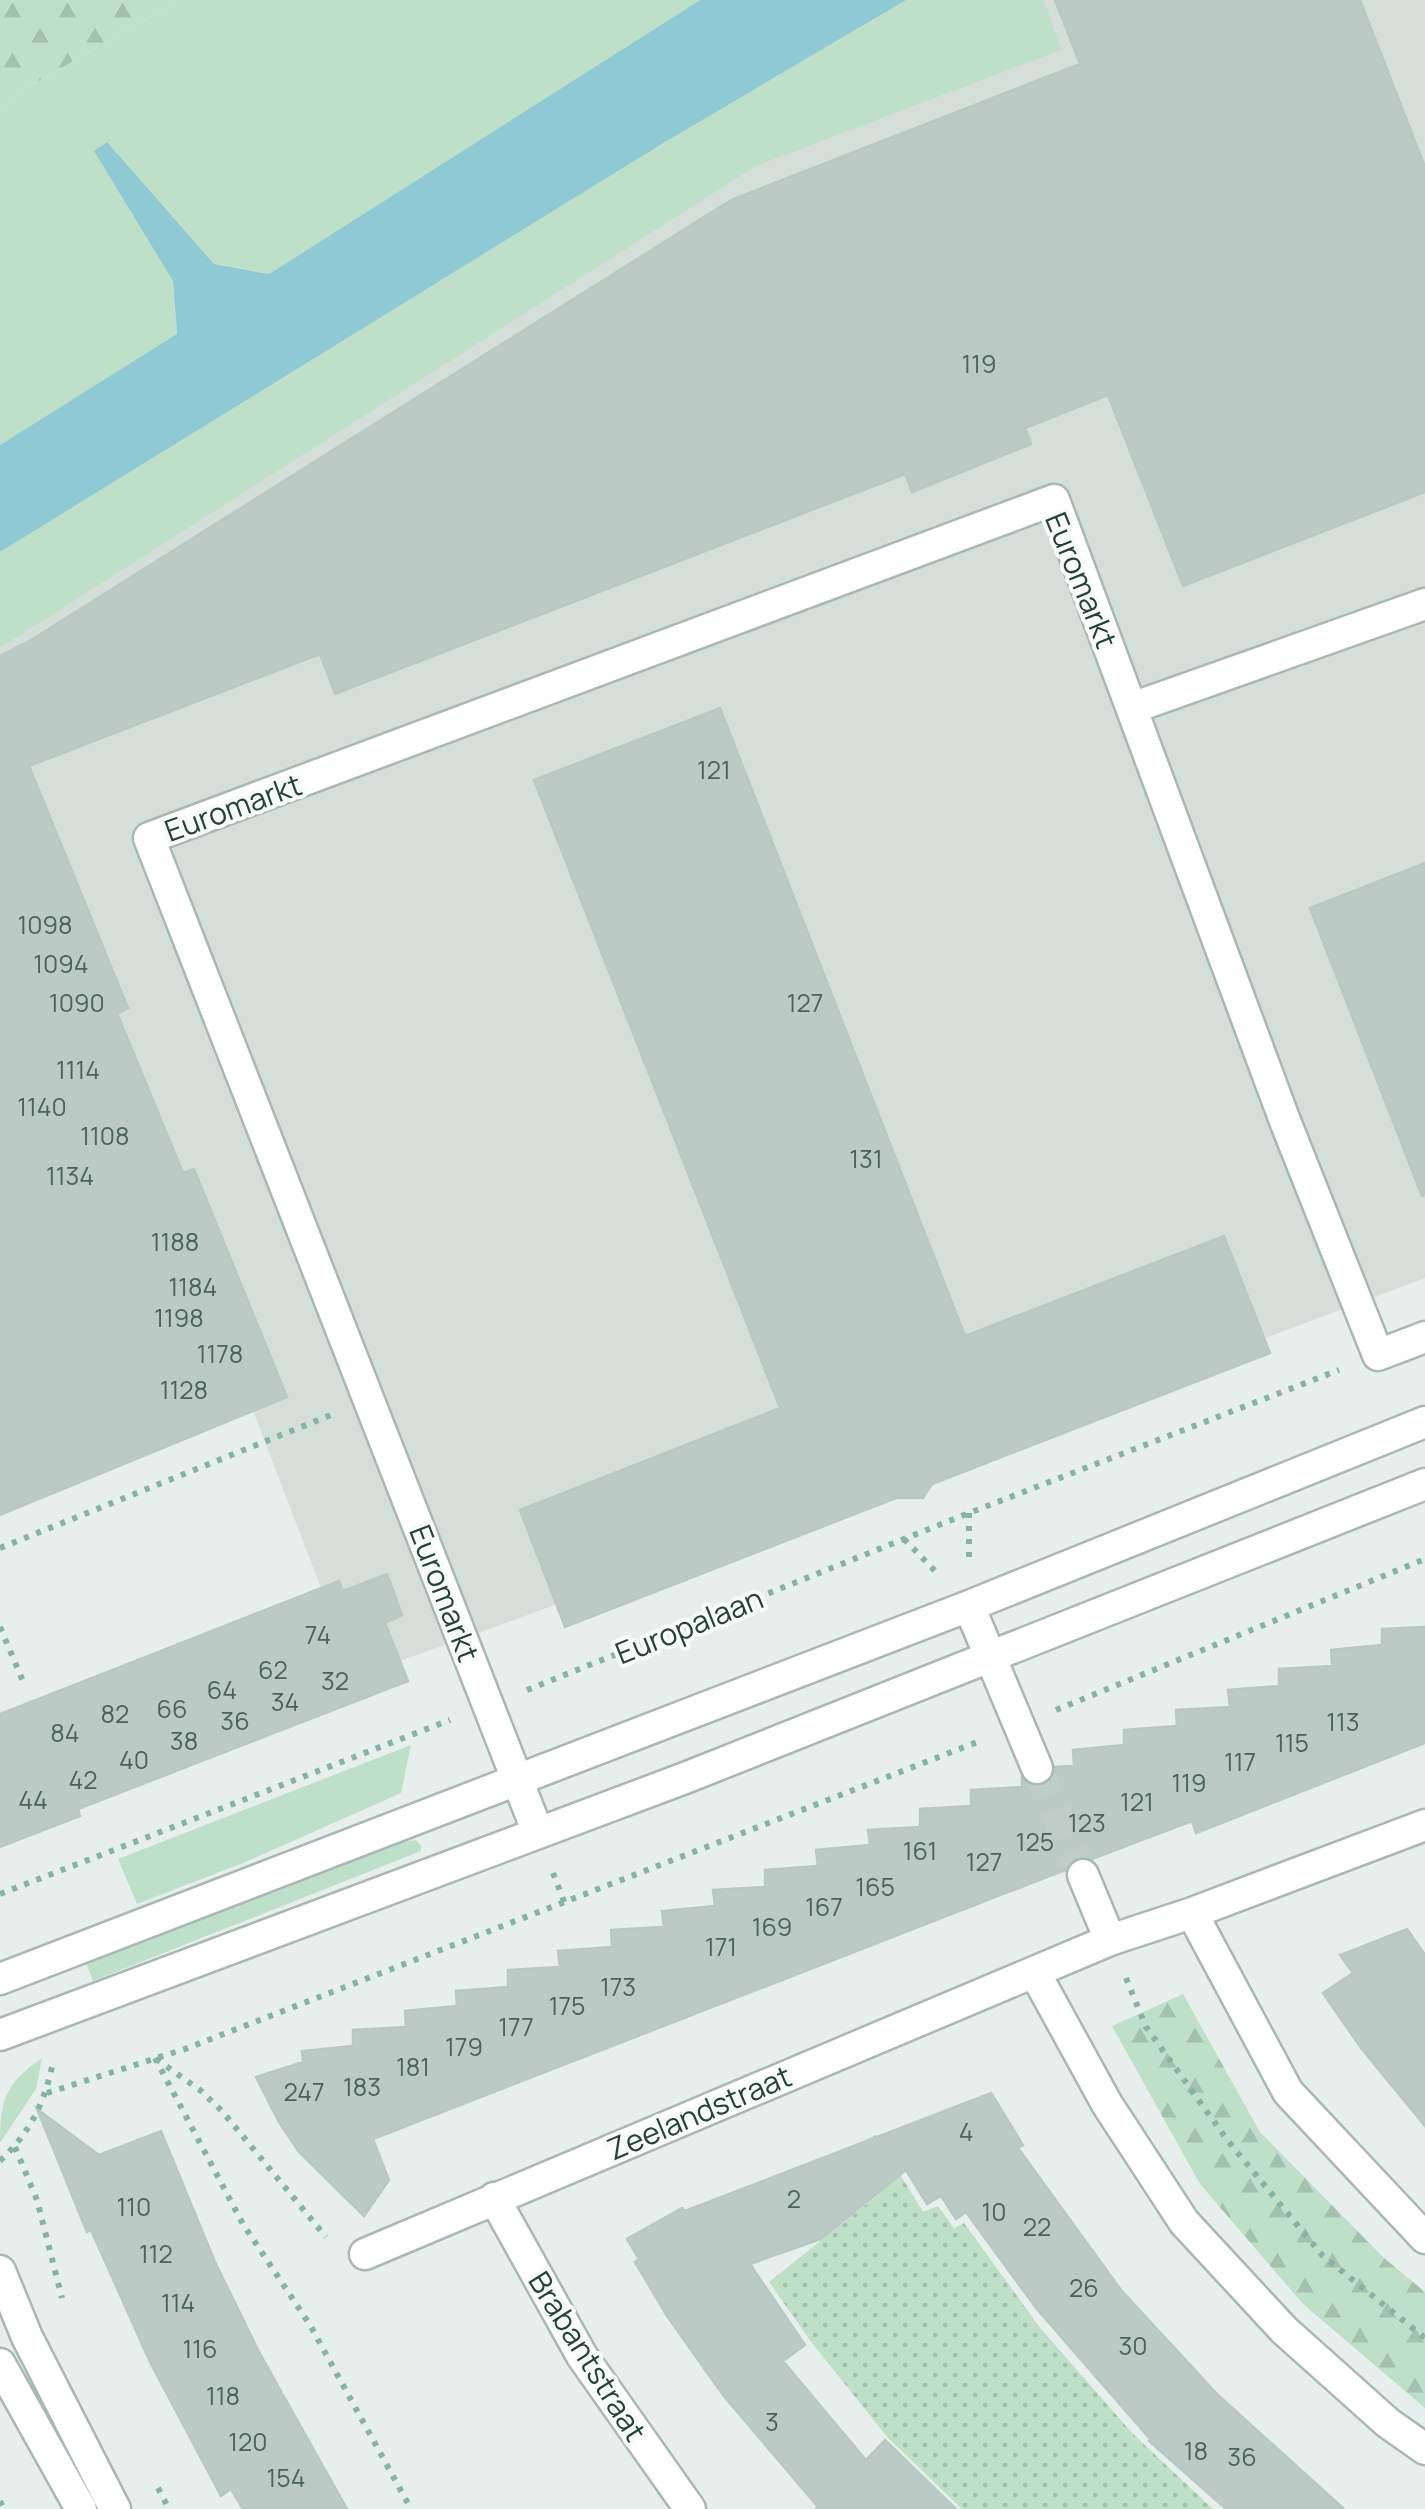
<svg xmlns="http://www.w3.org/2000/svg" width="1425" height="2509" viewBox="0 0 1425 2509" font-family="Manrope,sans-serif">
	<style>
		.built { fill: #d4dfda }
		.grass { fill: #bfe0c8 }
		.forest { fill: url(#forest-firs) }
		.park { fill: url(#park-dots) }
		.water { fill: #8ec9d4 }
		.building { fill: #bbcac4; stroke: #b8c9c2; stroke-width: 2.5 }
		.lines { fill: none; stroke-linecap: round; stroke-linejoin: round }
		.minor-tunnel { stroke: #bfccc8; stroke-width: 30; stroke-dasharray: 30 15; stroke-linecap: butt }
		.minor-casing { stroke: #a8b8b2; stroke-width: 35 }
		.path { stroke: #86b3a5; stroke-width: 6; stroke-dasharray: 5 8; stroke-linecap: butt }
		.minor { stroke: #fff; stroke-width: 30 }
		.labels { text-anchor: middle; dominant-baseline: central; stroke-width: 8; stroke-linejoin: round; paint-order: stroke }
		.number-label { font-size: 25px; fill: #4a645c }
		.street-label { font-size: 30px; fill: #24423a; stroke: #f7fbf9 }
	</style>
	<defs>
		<pattern id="forest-firs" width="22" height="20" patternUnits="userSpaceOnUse" patternTransform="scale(2.5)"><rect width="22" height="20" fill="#bfe0c8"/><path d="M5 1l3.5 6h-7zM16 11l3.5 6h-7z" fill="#a4c1ad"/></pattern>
		<pattern id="park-dots" width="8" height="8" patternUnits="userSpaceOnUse" patternTransform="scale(2.5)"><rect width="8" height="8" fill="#bfe0c8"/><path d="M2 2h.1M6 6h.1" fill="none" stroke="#a4c1ad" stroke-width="1.8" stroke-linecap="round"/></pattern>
	</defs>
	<rect width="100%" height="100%" fill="#e6efeb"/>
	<!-- built -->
	<path class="built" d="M811,0H1425V1278L517,1619L355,1677L0,750V507Z"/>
	<!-- grass -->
	<path class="grass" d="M179,0H700L269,274L214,264L106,142L95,151L173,281L177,335L0,445V112L11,97Z
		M906,0H1044L1061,50L756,166L0,648V552L665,142Z
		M411,1745L401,1793L243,1863L137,1904L118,1859Z
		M416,1840L421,1846V1851L93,1981L84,1958L367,1848Z
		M42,2058L36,2089L0,2143C0,2100 5,2084 42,2058Z"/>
	<!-- forest -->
	<path class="forest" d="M0,0H179L11,97L0,112Z
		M1183,1994L1260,2132L1384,2258L1425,2292V2408L1303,2304L1200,2184L1112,2026Z"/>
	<!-- park -->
	<path class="park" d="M876,2135L923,2212L938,2206L954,2228L964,2223L1041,2329L1134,2435L1213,2509H962L888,2438L812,2343L769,2282L878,2195L854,2145Z"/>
	<!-- water -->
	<path class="water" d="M700,0H906L665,142L0,552V445L177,334L173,281L94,151L107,142L214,264L269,274Z"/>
	<!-- building -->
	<path class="building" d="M1055,0H1360L1425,167V492L1183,586L1108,395L1025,428L1031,444L912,492L905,474L335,694L320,654L29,766L128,1008L117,1013L183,1173L194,1169L287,1397L0,1515V656L31,640L731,200L1080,64Z
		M720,708L965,1336L1224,1236L1270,1353L932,1484L923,1498H896L565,1627L520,1510L780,1408L534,780Z
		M1425,863V1195L1422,1196L1310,908Z
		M387,1574L402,1615L385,1623L408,1681L78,1809L80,1816L0,1847V1714L339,1581L343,1591Z
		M1425,1627V1743L1196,1833L1192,1821L1092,1859L1077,1857L1066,1870L1047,1877L373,2139L389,2180L364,2216L299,2152L279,2122L256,2077L303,2062L302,2051L353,2046V2030L406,2027L405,2011L457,2006L456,1991L508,1987V1970L560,1967L558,1951L612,1947L611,1930L664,1927L662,1911L715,1906L713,1890L765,1887V1870L818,1866L816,1850L870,1845L868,1830L920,1827V1809L971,1806V1790L1022,1787V1778L1034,1786H1043L1052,1778L1055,1767L1074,1766L1073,1750L1124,1745V1730L1177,1726L1176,1710L1230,1707L1228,1690L1279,1686V1669L1332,1666L1331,1650L1382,1645V1629Z
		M1407,1929L1425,1955V2126L1361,2048L1323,1993L1353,1973L1340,1955Z
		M991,2093L1023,2145L1018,2148L1121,2290L1218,2395L1344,2509H1226L1149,2441L1150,2439L1036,2308L966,2212L956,2219L941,2196L927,2204L906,2170L821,2239L750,2264L805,2345L783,2361L824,2410L866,2460L885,2440L956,2509H816L818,2507L723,2395L667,2316L635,2262L639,2259L627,2239L682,2208L685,2211Z
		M37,2109L99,2155L161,2131L215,2262L259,2352L347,2509H243L231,2489L221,2496L150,2362L91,2230L87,2232Z"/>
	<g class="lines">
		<!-- minor-tunnel -->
		<path class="minor-tunnel" d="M1037,1768L1083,1875"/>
		<!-- minor casing -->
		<g class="minor-casing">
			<path id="minor" d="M1132,708L1425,604
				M969,1606L1037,1768
				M538,1833L149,838L1054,500L1285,1121L1378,1355L1425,1337
				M1083,1875L1110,1940
				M1192,1913L1288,2092L1425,2238
				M1035,1973L1107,2104L1184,2222L1284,2330L1388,2423L1425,2449
				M0,1979L969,1606L1425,1422
				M0,2035L685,1778L1425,1484
				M494,2198L582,2356L690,2509
				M365,2254L1110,1940L1192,1913L1425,1825
				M0,2271L27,2337L115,2509
				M0,2364L81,2509"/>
		</g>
		<!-- path -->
		<path class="path" d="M969,1513V1560
			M904,1539L938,1574
			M0,1548L331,1415
			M0,1627L25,1686
			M527,1690L969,1513L1339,1370
			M1056,1710L1425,1559
			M553,1873L565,1904
			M0,1894L450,1720
			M1126,1978L1146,2027L1228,2141L1322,2255L1425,2338
			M155,2058L243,2224L310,2325L411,2509
			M156,2059L200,2090L222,2111L326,2237
			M47,2093L185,2049L980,1741
			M15,2147L37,2200L62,2298
			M0,2161C30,2133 45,2102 53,2062
			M158,2488L169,2509
			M0,2501L4,2509"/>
		<!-- minor -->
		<use href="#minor" class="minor"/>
	</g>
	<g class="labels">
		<!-- number labels -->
		<g class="number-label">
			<text x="979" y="363">119</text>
			<text x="714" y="769">121</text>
			<text x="45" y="924">1098</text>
			<text x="61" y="963">1094</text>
			<text x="77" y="1002">1090</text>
			<text x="805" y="1002">127</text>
			<text x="78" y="1069">1114</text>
			<text x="42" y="1106">1140</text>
			<text x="105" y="1135">1108</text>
			<text x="866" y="1158">131</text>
			<text x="70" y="1175">1134</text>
			<text x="175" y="1241">1188</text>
			<text x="193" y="1286">1184</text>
			<text x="179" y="1317">1198</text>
			<text x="220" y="1353">1178</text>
			<text x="184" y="1389">1128</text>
			<text x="318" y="1634">74</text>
			<text x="273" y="1669">62</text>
			<text x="335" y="1680">32</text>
			<text x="222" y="1689">64</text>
			<text x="285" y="1701">34</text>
			<text x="172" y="1708">66</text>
			<text x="115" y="1713">82</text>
			<text x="235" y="1720">36</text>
			<text x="1343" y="1721">113</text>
			<text x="65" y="1732">84</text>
			<text x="184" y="1740">38</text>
			<text x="1292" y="1742">115</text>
			<text x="134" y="1759">40</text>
			<text x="1240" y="1761">117</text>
			<text x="83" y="1779">42</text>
			<text x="1189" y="1782">119</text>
			<text x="33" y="1799">44</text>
			<text x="1137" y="1801">121</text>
			<text x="1087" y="1822">123</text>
			<text x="1035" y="1841">125</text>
			<text x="920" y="1850">161</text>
			<text x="984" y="1861">127</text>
			<text x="875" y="1886">165</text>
			<text x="824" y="1906">167</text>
			<text x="772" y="1926">169</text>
			<text x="721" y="1946">171</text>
			<text x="618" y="1986">173</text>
			<text x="567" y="2005">175</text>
			<text x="516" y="2026">177</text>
			<text x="464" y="2046">179</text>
			<text x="413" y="2066">181</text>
			<text x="362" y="2086">183</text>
			<text x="304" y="2091">247</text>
			<text x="966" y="2131">4</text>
			<text x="794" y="2198">2</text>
			<text x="134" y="2206">110</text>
			<text x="994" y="2211">10</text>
			<text x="1037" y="2226">22</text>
			<text x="156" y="2253">112</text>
			<text x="1084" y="2287">26</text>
			<text x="178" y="2302">114</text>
			<text x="1133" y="2345">30</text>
			<text x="200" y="2348">116</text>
			<text x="223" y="2395">118</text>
			<text x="772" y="2421">3</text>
			<text x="248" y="2441">120</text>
			<text x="1196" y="2450">18</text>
			<text x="1242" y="2456">36</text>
			<text x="286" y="2477">154</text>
		</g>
		<!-- street labels -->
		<g class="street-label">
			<text transform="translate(1082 580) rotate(68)">Euromarkt</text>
			<text transform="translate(233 807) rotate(-20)">Euromarkt</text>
			<text transform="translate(445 1593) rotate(69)">Euromarkt</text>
			<text transform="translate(689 1625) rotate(-22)">Europalaan</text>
			<text transform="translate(699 2112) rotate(-23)">Zeelandstraat</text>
			<text transform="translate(588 2356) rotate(58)">Brabantstraat</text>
		</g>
	</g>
</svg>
